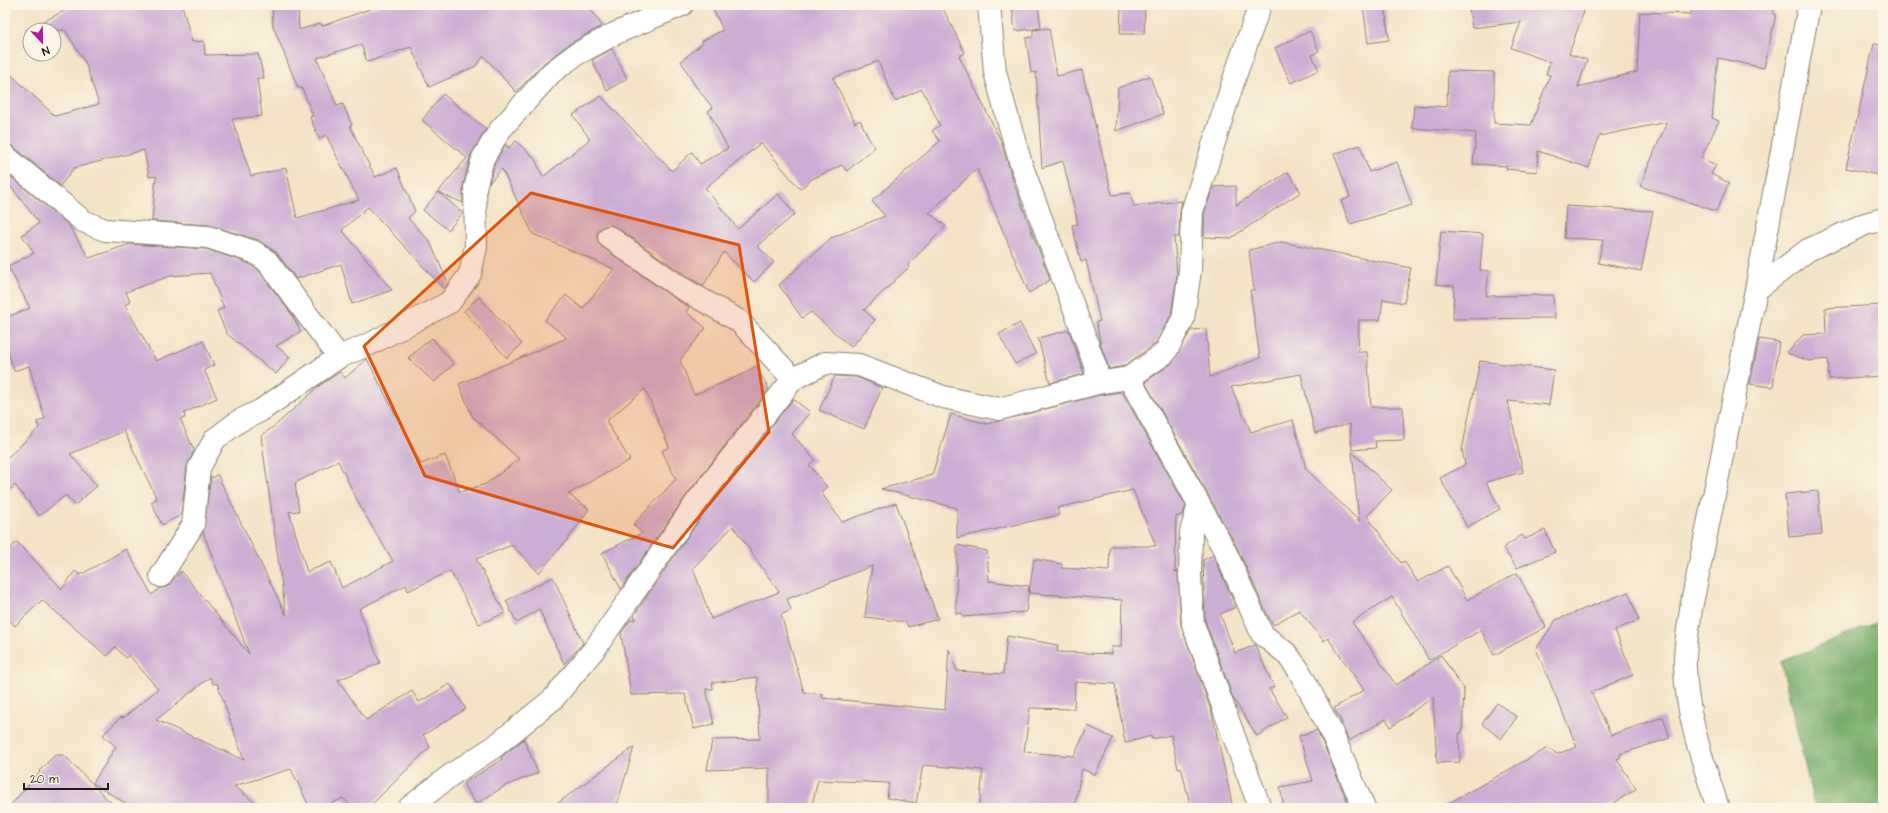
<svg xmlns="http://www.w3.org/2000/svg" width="1888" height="813" viewBox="0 0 1888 813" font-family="'Architects Daughter',sans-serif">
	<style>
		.forest { fill: #78ae6c; stroke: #4a6544 }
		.building { fill: #cbaed4; fill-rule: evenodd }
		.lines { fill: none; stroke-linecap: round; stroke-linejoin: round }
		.minor-casing { stroke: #888072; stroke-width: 24 }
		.minor { stroke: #fff; stroke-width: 22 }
		.marked { fill: #de560d; fill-opacity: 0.2; stroke: #de560d; stroke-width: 3; stroke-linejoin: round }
	</style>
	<rect width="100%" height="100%" fill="#fcf5e5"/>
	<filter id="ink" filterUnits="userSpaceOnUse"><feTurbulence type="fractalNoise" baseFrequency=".025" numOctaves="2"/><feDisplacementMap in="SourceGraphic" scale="8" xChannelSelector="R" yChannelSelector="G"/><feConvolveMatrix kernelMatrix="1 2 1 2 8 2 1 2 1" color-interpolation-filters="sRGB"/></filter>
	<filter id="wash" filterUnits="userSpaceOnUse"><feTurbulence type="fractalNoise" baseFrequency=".012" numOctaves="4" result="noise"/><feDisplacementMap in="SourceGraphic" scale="16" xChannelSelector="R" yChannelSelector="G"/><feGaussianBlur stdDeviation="0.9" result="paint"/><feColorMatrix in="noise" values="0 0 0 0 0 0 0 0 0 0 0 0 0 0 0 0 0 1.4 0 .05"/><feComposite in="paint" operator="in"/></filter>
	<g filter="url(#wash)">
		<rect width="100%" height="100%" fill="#f3e4c7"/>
		<!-- forest -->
		<path class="forest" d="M1883,620V808H1815L1781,662Z"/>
		<g id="blocks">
			<!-- building -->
			<path class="building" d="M76,5H182L192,42L204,41L205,55L258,54L264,78H257L262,116L232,119L251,176L286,168L297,218L359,200L326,135L319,139L310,117L313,116L302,88H298L273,26L272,5H298L299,30L321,23L322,26L381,5H588L602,26L569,44L544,63L516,92L484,56L476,66L429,87L411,47L367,62L361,44L317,58L337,106L343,104L352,125L350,126L375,177L397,168L415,211L408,218L430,242L448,283L444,289L368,207L342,230L392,290L352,304L341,264L296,279L277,253L258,240L209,225L152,221L156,176L149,177L144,150L74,168L60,186L13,146L5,144V69L55,116L99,104L85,62L65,30H26Z
				M711,5H941L965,53L959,56L1001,141L1014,184L1050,280L1029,293L977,169L929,213L946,226L908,265L909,267L864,310L875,320L851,347L811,312L802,318L779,285L831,238L885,216L872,201L940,141L932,131L940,125L922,89L895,101L878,61L833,78L855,123L860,120L869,139L875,147L847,171L842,165L812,179L800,189L761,143L705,188L738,229L778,194L795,214L757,246L774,262L754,282L724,252L703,286L685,275L616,227L611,225L604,226L599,230L597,235L598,242L602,247L671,296L689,307L686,312L706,328L680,360L694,395L741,375L756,366L769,389L688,493L621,589L602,553L642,533L633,525L676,479L662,451L669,447L645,389L606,421L630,460L568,494L589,509L571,535L539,573L512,545L476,559L505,613L479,624L450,571L408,591L406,585L359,609L380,663L338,680L366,720L412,691L419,702L450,684L466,709L423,735L430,747L368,808H353L343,798L323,808H310L291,769L234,786L262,808H133L93,783L116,747L103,735L121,717L123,718L158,689L129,655L126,658L115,647L107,656L42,600L15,626L5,615V553L17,542L62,589L75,571L80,575L126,549L152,595L160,588L167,587L181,571L249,654L203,532L211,476L213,478L217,474L286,615L261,436L276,425L319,386L340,372L345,378L367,359L421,464L445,455L460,492L486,484L519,459L472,416L459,384L567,338L545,320L566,295L583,309L614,269L533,234L502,169L489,183L495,163L505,145L509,148L516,141L535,159L543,177L590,139L573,115L601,96L672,171L692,152L700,164L728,148L708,111L713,108L694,84L681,61L703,43L702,41L723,30ZM338,461L362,510L393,561L342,588L331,562L307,572L289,512L299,511L295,483ZM210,677L213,684L217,683L244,760L156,720Z
				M1025,5H1038L1041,28L1015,31L1012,7Z
				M1363,5H1385L1389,40L1368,43Z
				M1481,5H1586L1569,54L1587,60L1578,87L1637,72L1640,12L1691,14L1692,5H1775L1773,14H1776L1764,68L1718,58L1712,118L1719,121L1701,158L1716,165L1711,174L1729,183L1716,211L1640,186L1667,122L1599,136L1589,168L1538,151L1537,172L1506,169L1507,166L1473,164L1476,133L1412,128L1414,105L1447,107L1448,71L1494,72V123L1531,125L1550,75L1546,74L1550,62L1511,48L1521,22L1472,28L1469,7Z
				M1121,8L1145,9L1144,34H1120Z
				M1049,28L1057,76L1082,70L1112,195L1130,193L1134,206L1182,201L1180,211L1179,237H1174L1177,275L1171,315L1155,344L1124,366L1109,369L1101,346L1096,322L1100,321L1086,260L1081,262L1072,225L1078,224L1063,161L1042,168L1036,72L1031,73L1026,38L1033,37V30Z
				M1310,31L1319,51L1312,55L1319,70L1291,83L1275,48Z
				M1874,44L1883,45V176L1846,168Z
				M612,49L627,78L607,91L592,60Z
				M1150,76L1163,114L1116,131L1118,88Z
				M443,94L486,129L471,155L463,185V203L438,192L467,158L422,120Z
				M1360,145L1369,172L1397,162L1412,205L1350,224L1341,201L1350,197L1334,154Z
				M5,172L68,224L89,258L130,244L206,249L248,263L258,270L290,312L301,331L276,346L290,357L276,374L227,334L217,311L224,308L210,273L170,276L126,292L130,302L125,305L156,361L203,341L214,365L204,370L217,398L184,413L185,418L180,419L194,450L187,467L181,515L162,525L151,502L157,499L124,431L70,454L97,486L75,505L66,495L39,516L15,485L5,494V460L39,428L37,422L45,419L29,366L14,371L5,342V318L30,308L8,266L34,253L22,235L39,223L5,179Z
				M1288,172L1301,192L1231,238L1204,237V214L1213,187L1236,186V205Z
				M438,192L463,213L448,230L423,210Z
				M1566,206L1653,211L1641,271L1598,263L1603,240L1564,238Z
				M1441,231L1483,234L1480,270L1489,271L1486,296L1553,295L1555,318L1453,319L1454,286L1436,284Z
				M1282,242L1411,268L1404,303L1383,299L1380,320H1359L1358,352H1367L1371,407H1403L1404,440L1375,441L1376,448L1352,450L1350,424L1315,433L1301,374L1231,387L1251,432L1293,420L1306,469L1359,521L1352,452L1392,490L1367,516L1401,563L1404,561L1418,582L1448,566L1467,600L1517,573L1546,627L1494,655L1481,630L1429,660L1392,597L1352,622L1396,685L1441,655L1464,690L1462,733H1459L1460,762L1437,763L1433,697L1391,727L1386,719L1349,741L1341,723H1342L1334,708L1364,690L1328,638L1324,641L1299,610L1273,625L1267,614L1236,545L1145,382L1172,363L1191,330L1206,329L1210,377L1260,358L1250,290H1254L1249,250Z
				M479,297L522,344L507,358L464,311Z
				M1883,305V376L1829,379L1828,359L1809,361L1787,353L1803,335L1826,334L1825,308Z
				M1020,323L1036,354L1015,364L999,334Z
				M1069,330L1084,374L1050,383L1038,338Z
				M432,338L454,364L434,382L408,358Z
				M1759,339L1779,342L1773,387L1750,384Z
				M1480,361L1554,370L1549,405L1508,401L1523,472L1486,482L1500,509L1467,527L1440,478L1465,465L1462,450Z
				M835,376L856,377L882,388L864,429L819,410Z
				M1122,392L1186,506L1183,514L1176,517L1175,572L1178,571L1181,625L1212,713L1233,808H1191L1181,767L1178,768L1171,735L1152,739L1151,736L1125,743L1115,684L1075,682L1074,709L1030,708L1024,752L1074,756L1088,726L1113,738L1095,775L1082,769L1074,808L1046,803L1045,808H979L983,770L923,765L916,803L887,798L889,783L818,780L811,808H769V768L707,770L712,740L760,739L757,677L712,683L713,689H706L714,724L694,729L685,694L631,695L621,633L630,620L636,619L634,615L708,507L793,399L810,412L792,434L815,460L809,465L827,487L821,492L842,522L896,503L938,619L908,627L906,622L865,617L872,566L787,599L791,610L781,615L804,692L823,694L822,698L945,710L949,649L957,671L1003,674L1007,636L1058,645L1057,652L1111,654V647H1121L1122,600L1029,593L1034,559L1062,564L1061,568L1109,571L1110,546H1156L1133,490L1057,508L1059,515L957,538V508L881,489L932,475L951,414L987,424L1100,395ZM733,526L779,592L711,619L693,568Z
				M1818,491L1822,534L1789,537L1785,494Z
				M1545,530L1555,552L1517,568L1503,548L1522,535L1525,539Z
				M957,545L987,551L989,581L1029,586L1026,612L963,617L962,613L956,614Z
				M1213,555L1236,607L1220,614L1235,653L1255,645L1274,687L1269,689L1287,717L1257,736L1233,698L1205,621L1203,560Z
				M553,577L583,643L564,664L539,609L517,623L506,601Z
				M1628,592L1639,620L1615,630L1633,675L1591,692L1611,735L1663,717L1670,738L1620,754L1621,757L1617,759L1636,789L1606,808H1440L1548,748L1557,754L1577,747L1536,649L1556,620Z
				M1497,703L1517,717L1501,739L1482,724Z
				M1317,730L1320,736L1350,808H1284L1280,787L1313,781L1299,736Z
				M524,739L538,773L505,786L476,804L463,784L502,759L501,757Z
				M634,747L616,808H551Z
				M55,755H64L116,808H8L40,772L39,771Z"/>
		</g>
	</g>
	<g filter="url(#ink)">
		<use href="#blocks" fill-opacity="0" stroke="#888072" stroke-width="1"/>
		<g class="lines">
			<!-- minor casing -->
			<g class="minor-casing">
				<path id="minor" d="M989,5L995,72L1007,116L1021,164L1096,368L1097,383
					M5,156L83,221L105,230L208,237L254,252L267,261L339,357L260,411L239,421L215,439L199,468L193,525L161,576
					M609,237L678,286L739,321L793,379L825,363L859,365L943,397L999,409L1097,383L1129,378L1165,353L1183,319L1190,270L1192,212L1236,73L1260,5
					M1756,290L1808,250L1865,224L1883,219
					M339,357L372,343L450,302L470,274L476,247L475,188L483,158L500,130L551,73L575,55L614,34L682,5
					M1129,378L1225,551L1262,634L1286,653L1298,669L1310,691L1331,731L1364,808
					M1199,504L1191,532L1190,578L1193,624L1260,808
					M409,808L451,775L494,747L553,699L596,647L698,500L793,379
					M1718,808C1703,762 1686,715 1685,666C1684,647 1689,627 1691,608L1756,290L1809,5"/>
			</g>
			<!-- minor -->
			<use href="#minor" class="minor"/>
		</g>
	</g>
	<!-- marked area -->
	<path class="marked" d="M531,193L739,245L769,432L673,548L425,476L364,346Z"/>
	<!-- margin -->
	<rect width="1888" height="813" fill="none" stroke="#fcf5e5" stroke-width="20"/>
	<!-- north arrow -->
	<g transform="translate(42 42) rotate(158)"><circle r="19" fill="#fcf5e5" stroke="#a29e95"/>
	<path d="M0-3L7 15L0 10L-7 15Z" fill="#b5179e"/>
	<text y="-6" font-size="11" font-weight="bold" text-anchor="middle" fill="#1c1c1c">N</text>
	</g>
	<!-- scale -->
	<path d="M24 783v6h84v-6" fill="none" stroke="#1c1c1c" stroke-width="2"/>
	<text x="30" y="783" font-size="12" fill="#1c1c1c" stroke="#fcf5e5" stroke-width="3" paint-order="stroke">20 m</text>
</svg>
